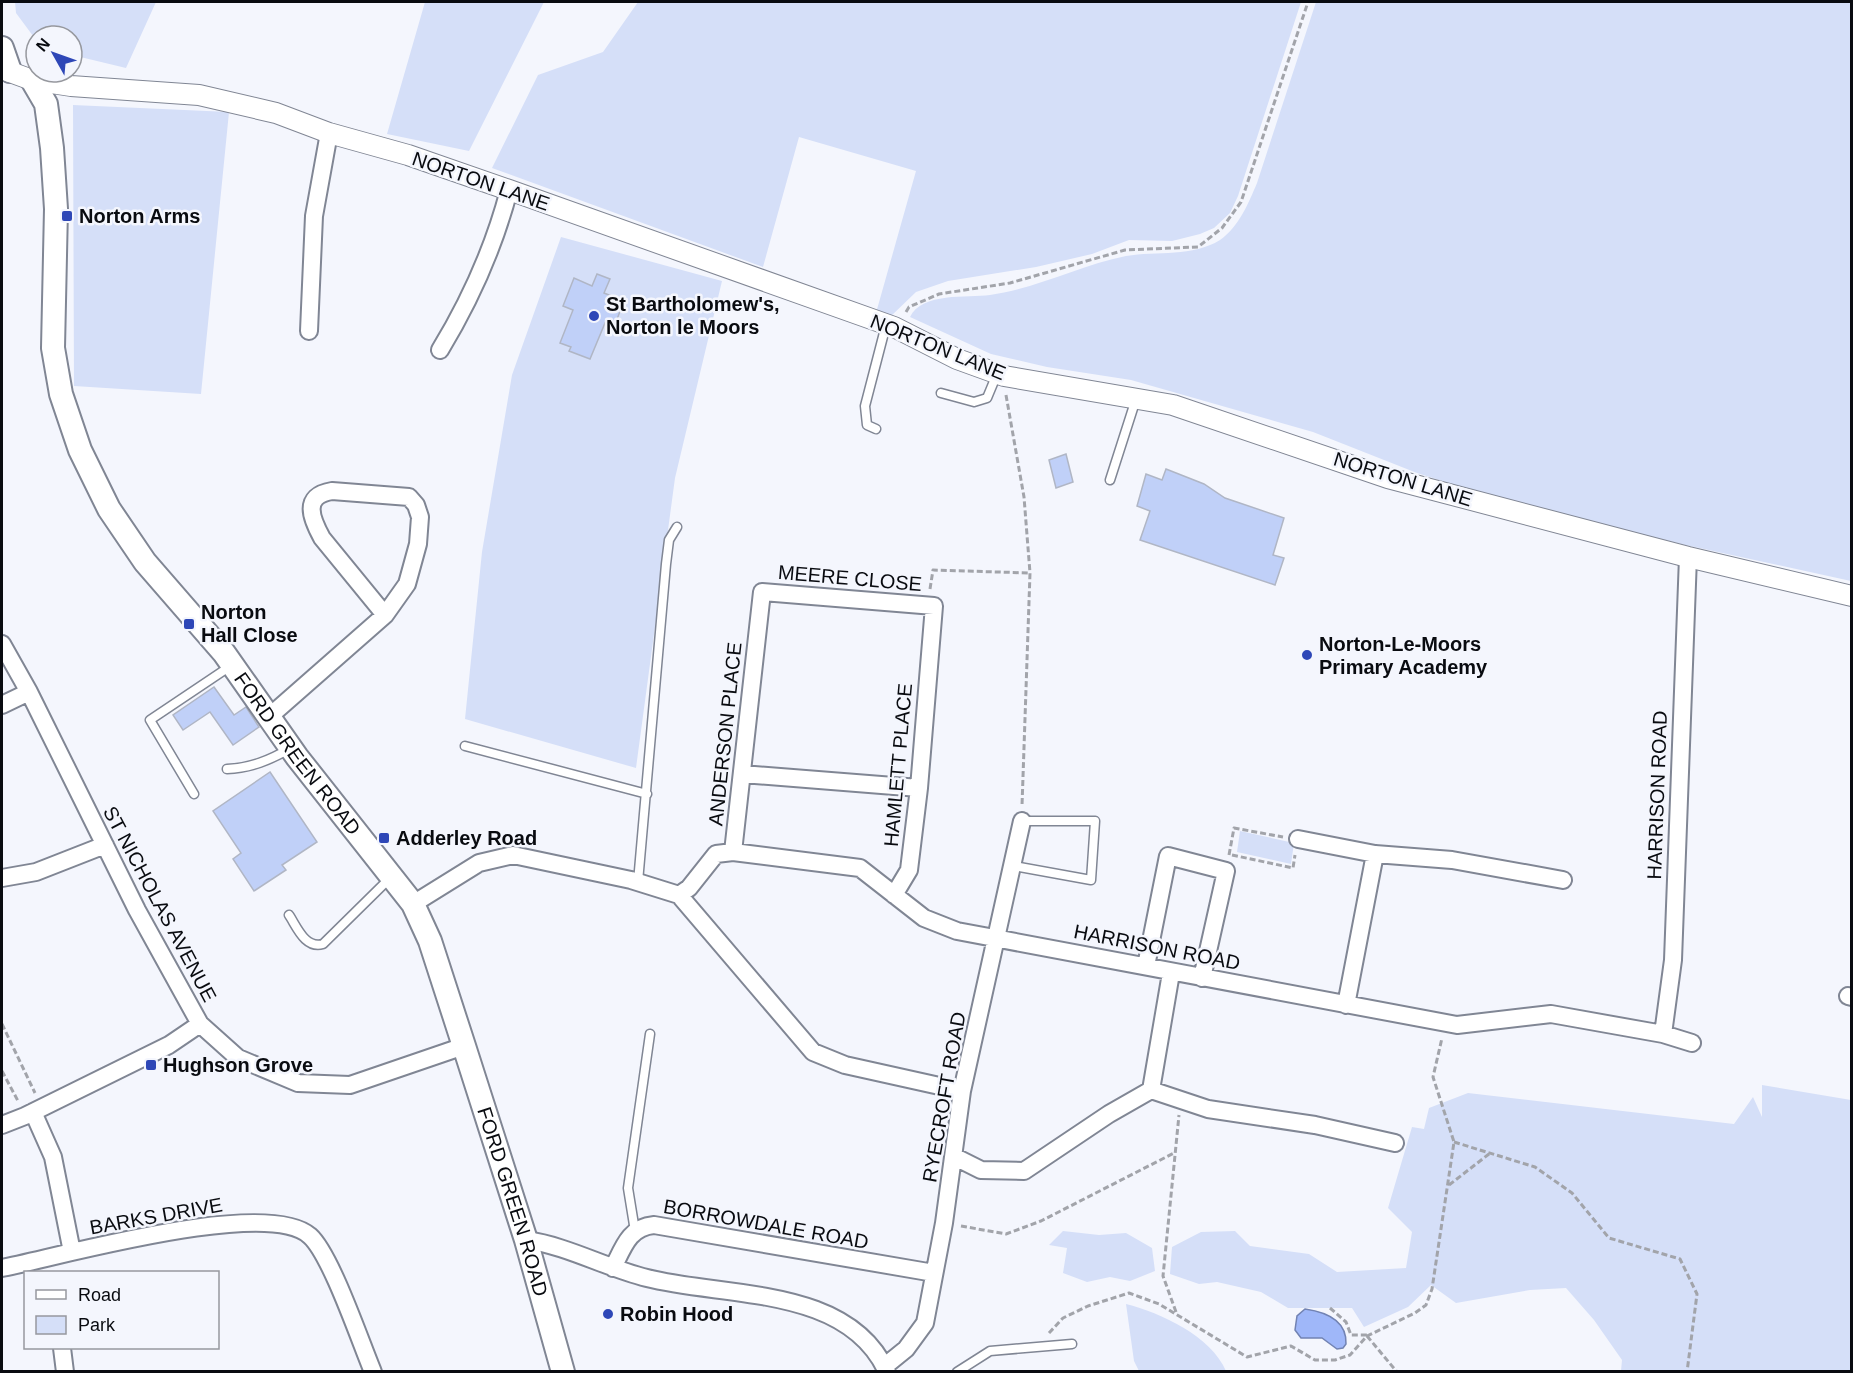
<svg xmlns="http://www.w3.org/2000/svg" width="1853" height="1373" viewBox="0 0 1853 1373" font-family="Helvetica,sans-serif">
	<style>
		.green { fill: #d5dff8 }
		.water { fill: #9fb7f9; stroke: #7283b3; stroke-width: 1.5 }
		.building { fill: #c0d0f8; stroke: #b0b6c5; stroke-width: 1.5 }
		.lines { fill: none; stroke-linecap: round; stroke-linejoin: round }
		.service-casing { stroke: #808694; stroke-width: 11 }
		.minor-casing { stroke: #808694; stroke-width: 20 }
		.tertiary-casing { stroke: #808694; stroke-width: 22 }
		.secondary-casing { stroke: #808694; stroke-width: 26 }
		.path { stroke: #a2a4aa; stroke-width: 3; stroke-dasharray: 6 3; stroke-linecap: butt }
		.service { stroke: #fff; stroke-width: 8 }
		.minor { stroke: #fff; stroke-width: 16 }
		.tertiary { stroke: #fff; stroke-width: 20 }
		.secondary { stroke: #fff; stroke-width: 22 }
		.poi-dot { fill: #2e47b7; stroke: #f4f6fd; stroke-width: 2 }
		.labels { text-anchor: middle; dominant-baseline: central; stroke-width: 5; stroke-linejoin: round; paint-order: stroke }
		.street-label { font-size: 20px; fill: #090b10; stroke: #f4f6fd }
		.poi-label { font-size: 20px; font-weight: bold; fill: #090b10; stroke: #f4f6fd; text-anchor: start }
	</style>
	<rect width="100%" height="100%" fill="#f4f6fd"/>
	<!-- green -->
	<path class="green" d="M15,2H156L126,68L72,55V36H36V40L16,13Z
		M425,2H544L469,151L387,134Z
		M638,2H1301L1238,196L1230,213L1214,228L1200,234L1172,241L1129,240L1092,254L1036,267L948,281L916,292L889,318L876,313L916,171L799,137L763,267L492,168L538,75L603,52Z
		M1316,2H1851V581L1681,544L1483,494L1417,473L1313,432L1131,380L1047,367L991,354L910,317C922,292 967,298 990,295C1036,289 1080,265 1126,256C1157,251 1193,257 1220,240C1239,227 1249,202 1257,183Z
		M73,105L229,112L201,394L74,386Z
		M561,237L722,281L675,478L636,768L465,719L482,552L512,375Z
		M1240,831L1294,843L1291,864L1237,852Z
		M1762,1085L1851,1100V1371H1621L1622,1360L1594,1320L1566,1288L1530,1290L1456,1303L1431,1285L1408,1307L1364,1327L1352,1308H1288L1261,1292L1217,1282L1199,1284L1170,1274L1172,1247L1201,1232L1235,1231L1250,1246L1309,1254L1337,1272L1406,1268L1412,1232L1388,1208L1412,1127L1424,1129L1429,1108L1468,1093L1734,1124L1753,1097L1762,1117Z
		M1063,1231L1099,1235L1126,1233L1152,1248L1155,1271L1130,1281L1110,1277L1087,1282L1063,1273L1067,1248L1049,1245Z
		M1126,1304C1161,1313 1211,1336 1226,1371H1139L1134,1361Z"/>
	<!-- water -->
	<path class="water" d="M1305,1309C1326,1312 1347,1320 1346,1344L1343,1348L1337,1349L1322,1338H1301L1295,1330L1297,1316Z"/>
	<!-- building -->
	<path class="building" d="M597,274L610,279L604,293L624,301L614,327L605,323L590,359L569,351L571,347L560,343L573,310L563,306L574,278L592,286Z
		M1066,454L1073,482L1056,488L1049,460Z
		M1166,469L1204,484L1225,498L1284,518L1273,555L1284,558L1275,585L1140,540L1150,511L1137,506L1146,474L1162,480Z
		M214,687L234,715L246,707L259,727L233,745L210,712L183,730L173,715Z
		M270,772L317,842L282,865L286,870L254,891L233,859L241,853L213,811Z"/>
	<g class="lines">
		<!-- service casing -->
		<g class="service-casing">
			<path id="service" d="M941,393L974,402L987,398L997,374
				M876,429L867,425L865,406L886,325
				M1110,480L1136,399
				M465,746L647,794
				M227,769C251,768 270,760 291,748
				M194,794L150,720L232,665
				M1014,866L1091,880L1095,821H1022
				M638,882L666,564L669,540L677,527
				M289,915C297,927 305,949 323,944L390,878
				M635,1231L628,1188L650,1034
				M957,1372L990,1351L1072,1344"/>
		</g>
		<!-- minor casing -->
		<g class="minor-casing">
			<path id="minor" d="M309,331L314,216L329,133
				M440,350C471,299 494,247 509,190
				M2,644L29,692L137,910L200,1024L238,1058L298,1083L350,1085L464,1046
				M2,705L29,692
				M270,716L385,615L407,584L418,544L420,517L416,505L409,497L332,491C302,496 311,518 322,538L385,615
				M742,774L919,788
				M1298,839L1375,854L1452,860L1563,880
				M733,852L762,592L934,606L919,788L909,870L894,895
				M2,878L36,872L105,845
				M679,895L689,888L716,854L733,852L860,868L924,918L957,931L1457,1025L1551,1014L1663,1034L1692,1043
				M413,904L479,863L513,855L631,880L679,895L813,1052L845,1065L962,1091
				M1146,966L1168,856L1226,871L1202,978
				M1848,996L1852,997
				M1346,1005L1375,854
				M1663,1034L1673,960L1688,557
				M1151,1090L1208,1109L1315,1125L1395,1143
				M33,1112L53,1157L72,1252
				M2,1125L25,1116L169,1045L200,1024
				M955,1157L981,1170L1024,1171L1109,1114L1151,1090L1171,973
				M526,1240C568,1246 606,1268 647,1278C725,1298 848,1285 887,1372
				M2,1268C59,1257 267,1197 310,1236C331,1255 360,1341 373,1372
				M613,1268C623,1248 629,1227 654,1225L934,1273
				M62,1348L65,1372
				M885,1366L906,1349L925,1323L944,1223L962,1091L1022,821"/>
		</g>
		<!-- tertiary casing -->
		<g class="tertiary-casing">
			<path id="tertiary" d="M2,69L32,80L71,86L199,95L276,113L329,133L408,155L509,190L894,327L957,359L1004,376L1173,405L1388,478L1688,557L1852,596"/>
		</g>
		<!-- secondary casing -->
		<g class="secondary-casing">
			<g id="secondary">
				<path d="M2,48L10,71"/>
				<path id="s1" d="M32,80L46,104L52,148L56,209L53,348L61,394L80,450L109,509L145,562L224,653L297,757L413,904L430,941L464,1046L526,1240L563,1372"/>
			</g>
		</g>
		<!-- path -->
		<path class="path" d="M906,312L909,307L939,294L1010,283L1125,250L1198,247L1222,228L1241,202L1308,2
			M1006,395L1024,497L1030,573L1022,806
			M930,589L933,570L1030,573
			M1229,855L1234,828L1283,837
			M1232,855L1293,868L1295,855
			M2,1024L35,1093
			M2,1071L18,1101
			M1454,1142L1535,1167L1572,1193L1609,1238L1680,1259L1697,1294L1687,1372
			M1449,1185L1489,1154
			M961,1226L1006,1234L1041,1221L1174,1153
			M1330,1308L1346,1322L1351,1335H1368
			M1176,1312L1163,1276L1179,1115
			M1049,1333L1063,1318L1088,1306L1129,1293L1159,1304L1247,1357L1291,1346L1315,1360H1335L1350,1355L1367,1336L1415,1313L1426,1305L1432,1289L1454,1142L1433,1077L1442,1038
			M1367,1336L1397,1372"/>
		<!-- service -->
		<use href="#service" class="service"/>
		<!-- minor -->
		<use href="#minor" class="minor"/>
		<!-- tertiary -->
		<use href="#tertiary" class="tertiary"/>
		<!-- secondary -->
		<use href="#secondary" class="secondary"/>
	</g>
	<!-- markers -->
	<g class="poi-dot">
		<rect x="61" y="210" width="12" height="12" rx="3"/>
		<circle cx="594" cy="316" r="6"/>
		<rect x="183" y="618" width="12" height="12" rx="3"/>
		<circle cx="1307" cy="655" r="6"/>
		<rect x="378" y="832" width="12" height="12" rx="3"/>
		<rect x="145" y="1059" width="12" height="12" rx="3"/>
		<circle cx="608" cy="1314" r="6"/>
	</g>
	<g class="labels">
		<!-- street labels -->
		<g class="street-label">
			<text transform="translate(481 181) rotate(19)">NORTON LANE</text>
			<text transform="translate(938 347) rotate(22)">NORTON LANE</text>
			<text transform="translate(1403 479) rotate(17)">NORTON LANE</text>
			<text transform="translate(850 578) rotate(5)">MEERE CLOSE</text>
			<text transform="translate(725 734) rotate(-84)">ANDERSON PLACE</text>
			<text stroke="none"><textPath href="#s1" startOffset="753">FORD GREEN ROAD</textPath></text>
			<text transform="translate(898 765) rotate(-85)">HAMLETT PLACE</text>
			<text transform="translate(1657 795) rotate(-88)">HARRISON ROAD</text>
			<text transform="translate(160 904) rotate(62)">ST NICHOLAS AVENUE</text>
			<text transform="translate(1157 947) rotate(11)">HARRISON ROAD</text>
			<text transform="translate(944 1097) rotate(-80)">RYECROFT ROAD</text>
			<text stroke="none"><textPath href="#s1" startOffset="1257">FORD GREEN ROAD</textPath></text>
			<text transform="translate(156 1216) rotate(-10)">BARKS DRIVE</text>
			<text transform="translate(766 1224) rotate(10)">BORROWDALE ROAD</text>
		</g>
		<!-- poi labels -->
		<g class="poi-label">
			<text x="79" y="216">Norton Arms</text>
			<text x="606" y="304">St Bartholomew's,<tspan x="606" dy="23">Norton le Moors</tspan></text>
			<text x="201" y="612">Norton<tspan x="201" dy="23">Hall Close</tspan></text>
			<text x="1319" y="644">Norton-Le-Moors<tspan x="1319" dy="23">Primary Academy</tspan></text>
			<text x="396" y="838">Adderley Road</text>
			<text x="163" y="1065">Hughson Grove</text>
			<text x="620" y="1314">Robin Hood</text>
		</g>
	</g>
	<!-- border -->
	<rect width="1853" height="1373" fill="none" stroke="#090b10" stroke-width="6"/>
	<!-- legend -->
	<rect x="24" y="1271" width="195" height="78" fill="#f4f6fd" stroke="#96989e" stroke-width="1.5"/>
	<rect x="36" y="1290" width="30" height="9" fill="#ffffff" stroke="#96989e" stroke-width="1.5"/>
	<text x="78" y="1301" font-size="18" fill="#090b10">Road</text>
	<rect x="36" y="1316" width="30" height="18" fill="#d5dff8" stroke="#96989e" stroke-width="1.5"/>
	<text x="78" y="1331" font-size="18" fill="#090b10">Park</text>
	<!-- north arrow -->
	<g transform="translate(54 54) rotate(310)"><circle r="28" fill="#f4f6fd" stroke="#96989e" stroke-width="1.5"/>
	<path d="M0-4.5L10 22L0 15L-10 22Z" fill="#2e47b7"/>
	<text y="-9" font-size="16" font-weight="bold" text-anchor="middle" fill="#090b10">N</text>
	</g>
</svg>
